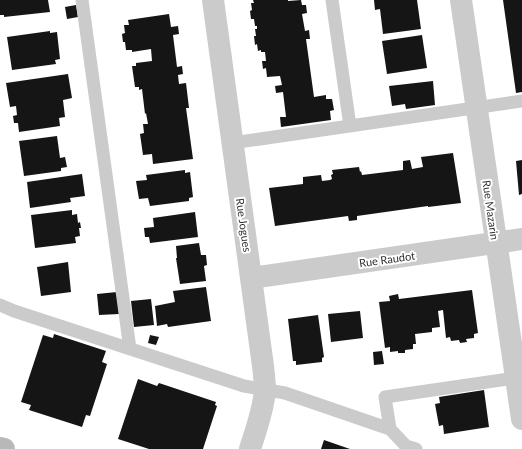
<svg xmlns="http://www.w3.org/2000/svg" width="522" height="449" viewBox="0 0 522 449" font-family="Lato,sans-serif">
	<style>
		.building { fill: #151515 }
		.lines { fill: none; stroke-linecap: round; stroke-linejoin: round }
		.service { stroke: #cbcbcb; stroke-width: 13 }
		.minor { stroke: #cbcbcb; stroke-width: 22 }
		.secondary { stroke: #b8b8b8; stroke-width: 22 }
		.labels { text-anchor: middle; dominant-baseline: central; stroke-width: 4; stroke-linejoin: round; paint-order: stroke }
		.street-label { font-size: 11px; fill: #2e2e2e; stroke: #fff }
	</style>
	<rect width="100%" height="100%" fill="#fff"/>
	<!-- building -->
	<path class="building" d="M0,0H48L50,12L4,17V15H0Z
		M253,0H288V1L301,0L302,5H306L307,13L302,14L305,31L309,30L310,39H306L314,97L326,95V99H332L334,110L330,111L331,120L281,127L280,117H286L283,92L276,93L275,86L282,85L280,76L267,77L266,68L263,69L262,61H266L265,52H261V50L258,51L257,44L255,45L254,36H256L255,29H257V26H255L254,19H251L250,11L252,10L251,3H254Z
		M374,0H417L421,29L383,34L380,9L375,10Z
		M503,0H522V92L516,93Z
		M76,5L78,17L67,19L65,7Z
		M169,14L171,27L178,26L179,34L173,35L177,67L182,66L183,74L178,75L179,84L186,83L189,108H186L193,159L153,164L152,154L143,155L140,134L144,133L143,124H148L146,113L145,114L142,89L139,90V87H135L132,66H136V63L152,61L151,49L132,52V50H126L125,42H123L122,34L125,33L124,25H129L128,20Z
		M50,31V33L57,32L60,59L55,60L56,64L12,70L7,37Z
		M422,35L427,68L387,74L382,41Z
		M68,74L72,98L63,100L65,117L59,118L60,126L19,132L18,123H14L13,116L17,115L16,106L10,107L6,83Z
		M433,81L435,105L406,109L405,104L392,106L389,86Z
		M57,136L60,158L65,157L67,167L61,168V171L24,176L19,141Z
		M453,153L461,203L428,207V206L357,216V220L349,221L348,216L275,226L269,188L303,184V177L321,175L322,181L330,180L332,179L331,175L333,174L332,170L359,167L360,172L361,171L362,175L403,170V161L410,160L412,169L423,167L421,157Z
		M522,160V194L519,195L516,161Z
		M185,170V173L190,172L193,197L189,198V201L150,206L148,198L139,199L136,181L147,180L146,175Z
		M82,174L85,196L70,198L71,202L30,208L27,182Z
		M72,210V215L77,214L78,223L80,222L81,228H79L80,236L75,237L76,243L35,248L31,215Z
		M195,212L198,237L150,243L149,237H145L144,228L154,227L153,218Z
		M199,243L201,255H206L207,265L204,266L206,281L180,284L176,258H177L176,246Z
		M68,262L71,292L41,296L37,267Z
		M206,287L211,321L168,327L167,324L157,326L155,306L175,302L173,291Z
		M472,290L478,333L474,334V338L466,339L467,342L460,343L459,340L451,341L450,337L446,338L443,310L438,311L440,327L432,328V332L415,334L416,344H413V349L405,350V353H398V351L390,352V347L385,348L379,302L390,301L389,296L398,294L399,299Z
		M117,292L119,314L99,315L97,294Z
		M151,299L154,325L134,327L131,301Z
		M360,311L363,338L331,342L328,314Z
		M318,315L324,357L322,358V362L296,365V361H293L288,319Z
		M54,334L106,351L102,362L107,364L90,416L86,415L82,427L29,410L31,405L21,402L43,335L53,338Z
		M150,335L159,337L156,345L148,343Z
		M382,351L384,364L374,365L373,352Z
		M138,379L157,386L159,383L216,402L215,405L217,406L203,449H149L118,439Z
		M484,390L489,427L444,434L443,425L439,426L435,404L440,403L439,397Z
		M324,440L350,449H321Z"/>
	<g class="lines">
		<!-- service -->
		<path class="service" d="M82,0L130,349
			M332,0L350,126
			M232,143L522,101
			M0,305L14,311L244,386L285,393L390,429L406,446L416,449
			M390,429L385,397L522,377"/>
		<!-- minor -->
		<path class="minor" d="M213,0L263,366C264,375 265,383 265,391C263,411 256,430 250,449
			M461,0L522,419
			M251,278L522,239"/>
		<!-- secondary -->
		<path class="secondary" d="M0,448L4,449"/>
	</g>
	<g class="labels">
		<!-- street labels -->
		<g class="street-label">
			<text transform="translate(491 210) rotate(82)">Rue Mazarin</text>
			<text transform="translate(244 225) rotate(82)">Rue Jogues</text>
			<text transform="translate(387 259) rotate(-8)">Rue Raudot</text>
		</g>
	</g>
</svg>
